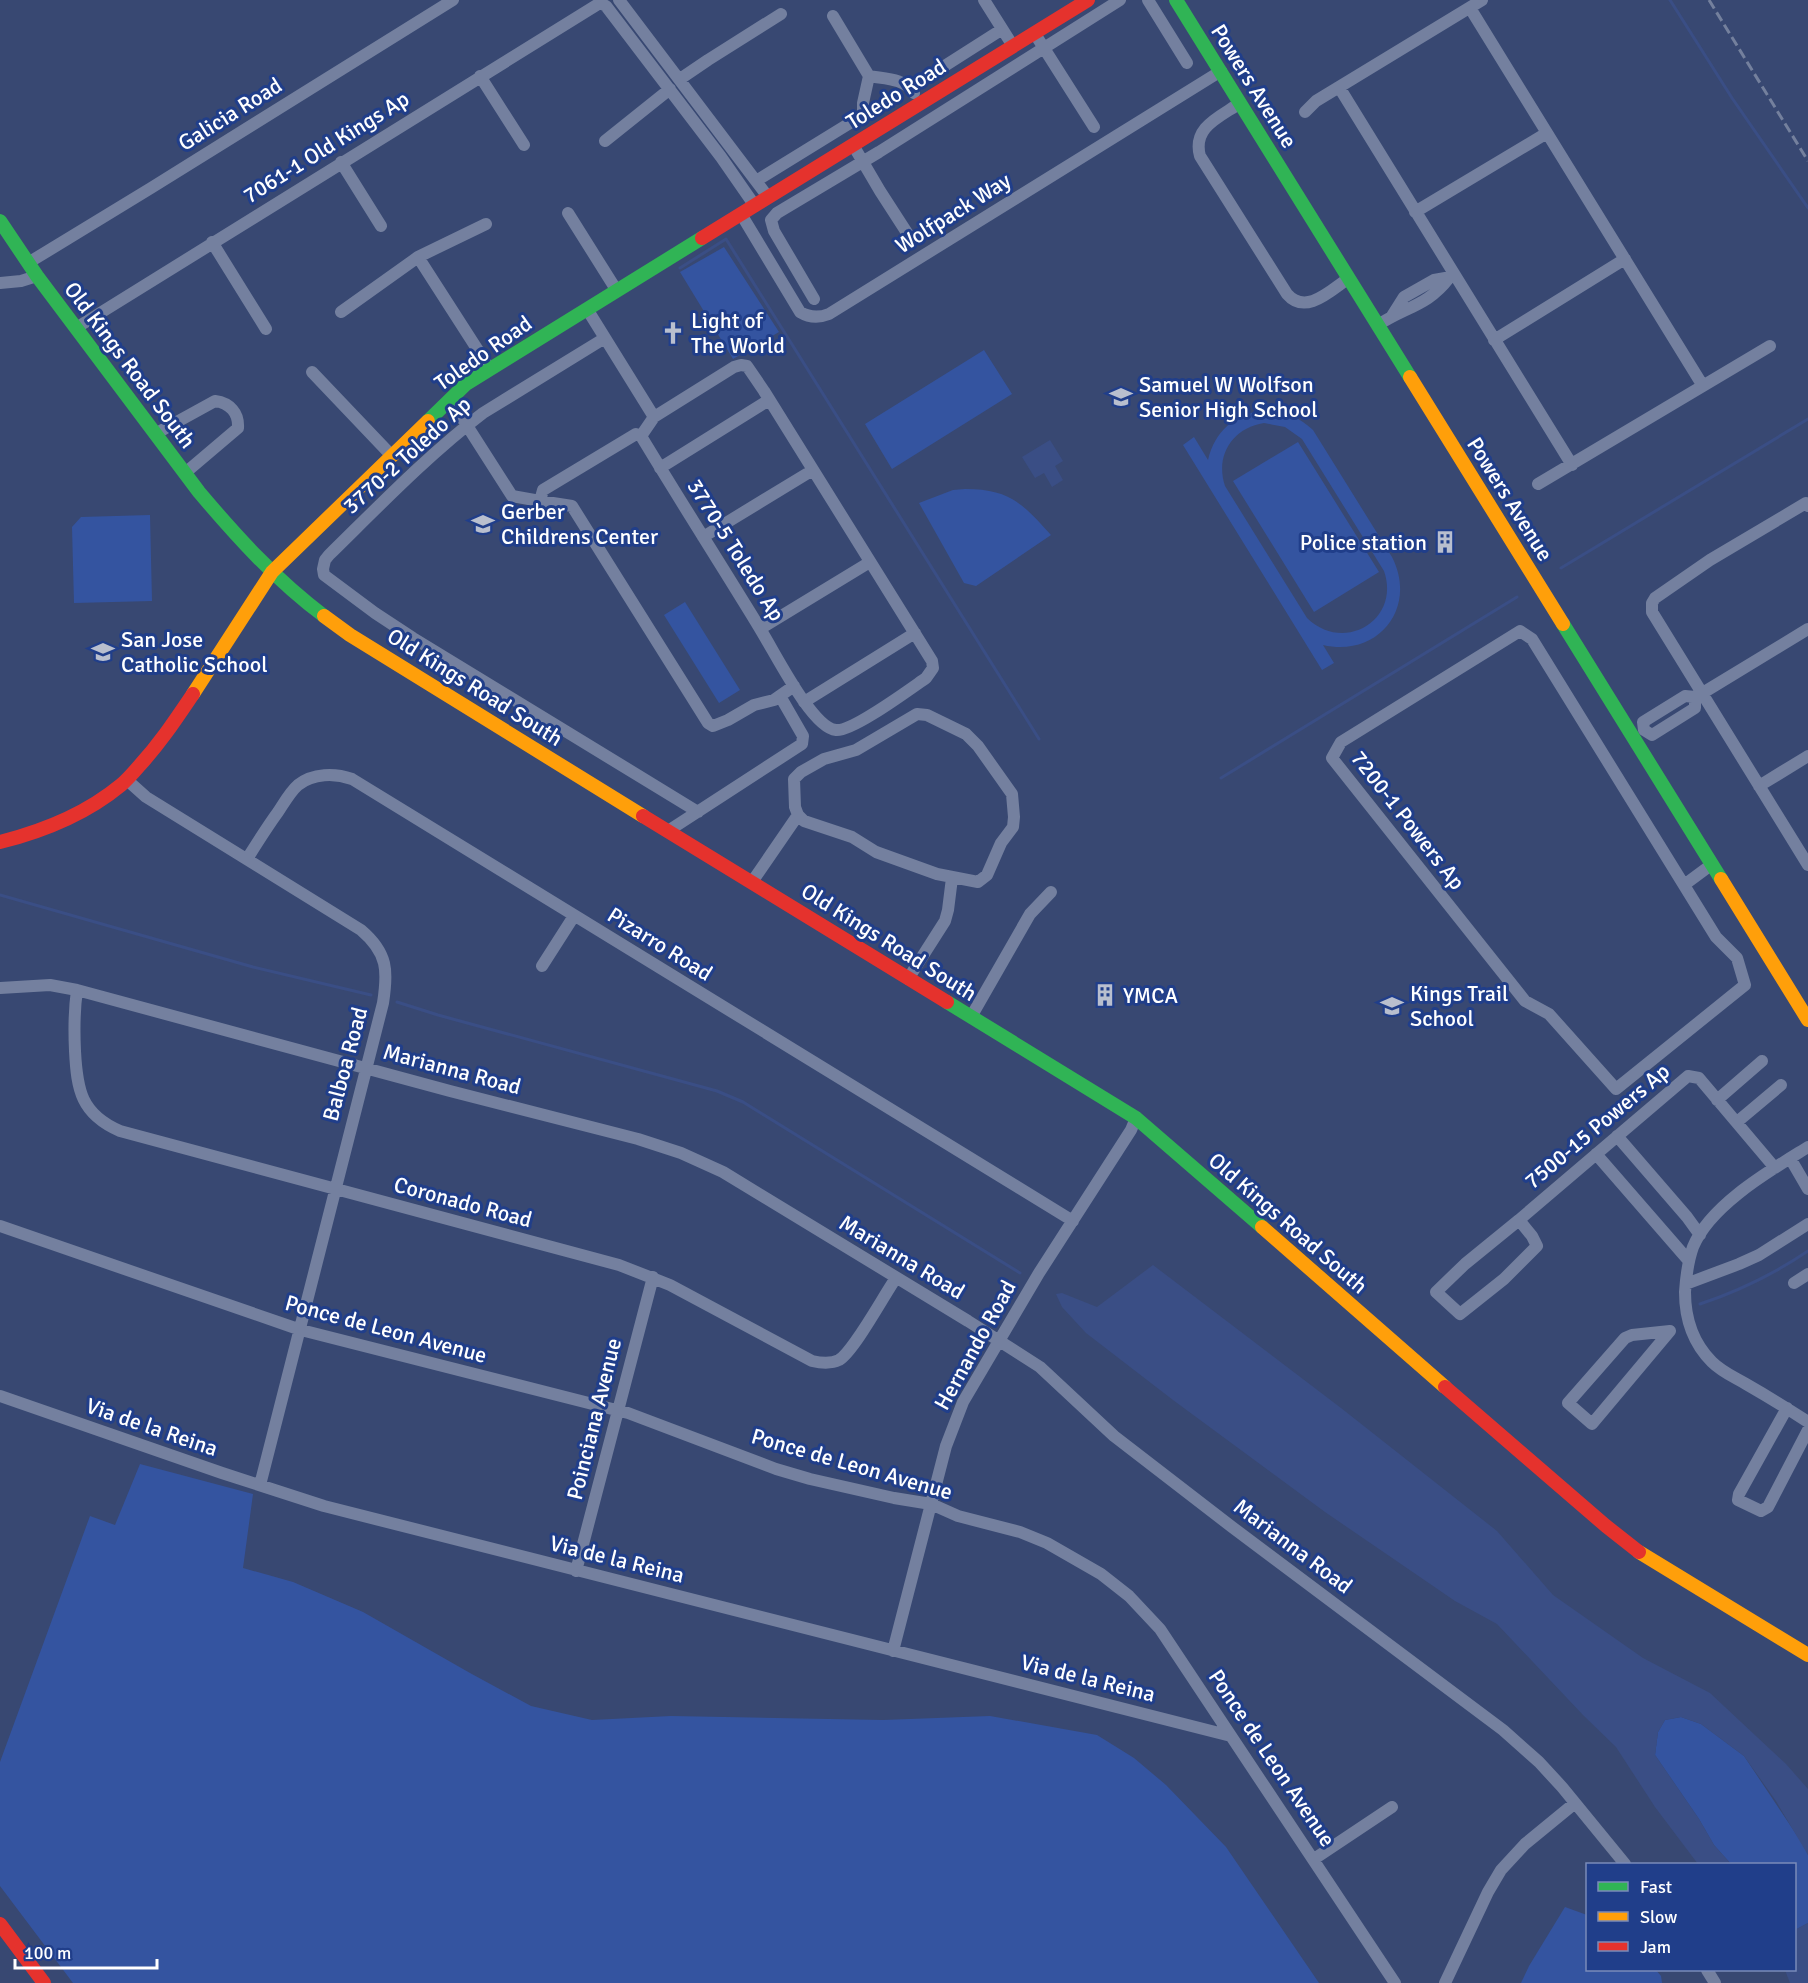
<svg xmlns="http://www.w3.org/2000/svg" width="1808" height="1983" viewBox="0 0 1808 1983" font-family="Signika,sans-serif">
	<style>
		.green { fill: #3454a0; fill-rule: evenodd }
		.water { fill: #3a4e85 }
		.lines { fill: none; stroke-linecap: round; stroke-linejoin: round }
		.stream { stroke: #3a4e85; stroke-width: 3 }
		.street { stroke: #74809f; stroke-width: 12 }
		.fast { stroke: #30b455; stroke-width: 14 }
		.slow { stroke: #ff9f0a; stroke-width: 14 }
		.jam { stroke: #e5322d; stroke-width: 14 }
		.rail { stroke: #74809d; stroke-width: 3; stroke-dasharray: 10 4.5; stroke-linecap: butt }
		.labels { text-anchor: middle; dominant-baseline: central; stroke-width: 6; stroke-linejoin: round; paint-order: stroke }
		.street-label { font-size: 22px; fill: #fff; stroke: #203e8a }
		.poi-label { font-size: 22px; fill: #fff; stroke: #203e8a; text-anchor: start }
	</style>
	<rect width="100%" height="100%" fill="#384872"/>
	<!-- green -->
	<path class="green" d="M724,247L779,332L733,359L680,272Z
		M984,350L1012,394L892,469L865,424Z
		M1263,410C1283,410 1298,416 1313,430L1392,557C1418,608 1378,658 1323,645L1334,663L1322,670L1183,445L1194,437L1208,460C1215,431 1234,415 1263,410ZM1264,423L1285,427L1302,439L1384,571C1401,620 1344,654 1307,618L1225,486C1215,456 1232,428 1264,423Z
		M1298,442L1379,572L1314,612L1233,481Z
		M965,489C1010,489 1023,504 1051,535L976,586L964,583L919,503L953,490Z
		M150,515L152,601L74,603L72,527L81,517Z
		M685,602L740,690L719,703L664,615Z
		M140,1464L253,1494L243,1568L293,1582L363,1612L470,1673L531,1706L592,1720L671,1716L883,1720L990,1716L1097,1735L1134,1758L1166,1785L1226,1847L1319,1983H73L0,1886V1762L90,1516L115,1525Z
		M1681,1717L1701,1724L1744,1756L1804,1846L1808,1855V1923L1795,1930L1794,1864H1731L1714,1845L1699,1819L1655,1755L1658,1732L1665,1720Z
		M1565,1907L1587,1915L1588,1970H1656L1661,1976L1662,1983H1521L1529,1966Z"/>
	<!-- water -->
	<path class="water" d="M1050,440L1063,461L1055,466L1063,480L1052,487L1044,473L1035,478L1022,457Z
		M1153,1265L1341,1408L1497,1531L1553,1595L1643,1658L1710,1693L1786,1764L1808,1789V1855L1776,1801L1744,1756L1701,1724L1681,1717L1665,1720L1658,1732L1655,1755L1699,1819L1714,1845L1731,1864H1698L1655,1807L1616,1747L1583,1715L1497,1624L1455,1601L1325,1512L1173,1400L1086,1333L1062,1307L1056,1294L1062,1293L1097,1307Z
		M1808,1923V1983H1790L1785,1970H1794L1795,1930Z"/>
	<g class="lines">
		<!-- stream -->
		<path class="stream" d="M1670,0L1732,98L1808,208
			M680,268L726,239L1039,739
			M1561,568L1808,419
			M1221,778L1517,597
			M0,895L253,967L371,995
			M397,1002L438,1015L717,1091L743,1102L1020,1273
			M1700,1304C1739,1291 1774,1274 1808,1251"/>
		<!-- street -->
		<path class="street" d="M619,0L768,197
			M984,0L1013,46
			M1148,0L1187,63
			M1470,8L1703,386
			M833,16L869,76
			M1035,34L1094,127
			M480,76L524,145
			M869,76C885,79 904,78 914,93
			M680,79L708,60L781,14
			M1339,87L1572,465
			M910,88L1001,30
			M1240,103C1220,117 1192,127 1200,156L1287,294C1306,316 1331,290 1349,278
			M1305,112L1316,101L1482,0
			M863,115V103L869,76
			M605,141L670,89
			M853,145L880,191L911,239
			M341,162L381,226
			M756,181L863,115
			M1415,212L1547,133
			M568,213L617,291
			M741,214L800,312C810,318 819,318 829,314L1221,71
			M212,242L266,329
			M418,257L490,369
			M28,263L151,188L453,0
			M0,283L21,281L37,276
			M814,299L774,231L771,220L777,213L879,152L1120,0
			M587,309L605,338
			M341,312L418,257L486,224
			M1392,316L1404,297L1434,280L1451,277
			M1378,325C1405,307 1428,306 1449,278
			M76,328L600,3L606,6L721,157L755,206
			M1494,340L1625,259
			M312,372L391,455
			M450,399L512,496L540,501
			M654,417L605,338L483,413C428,455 379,506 329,555L325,560L323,569L324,575L375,613L413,638L698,812
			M155,434L215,401C230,403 239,413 238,428L185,473
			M641,436C679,499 718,560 756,622C772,648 786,676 803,700C810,710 824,729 836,730C852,732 910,689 926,678L933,668L932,661L764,391L747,366L741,365L734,367L654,417L641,436L636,434L543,490L540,501L572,506L708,723L713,726L728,720L754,705L774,700L794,686
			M660,468L769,400
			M1538,484L1770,346
			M1808,506L1806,503L1710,560L1655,598L1652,603V612L1808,865
			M703,537L813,470
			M760,629L870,562
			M1520,631L1532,639L1716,937L1737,958L1745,985L1616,1089L1549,1014L1525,1001L1332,758L1341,742Z
			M804,702L915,633
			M917,714L927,715L966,734L978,746L1012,794L1014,817L1013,827L1001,843L987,875L978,882L937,874L876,852L852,837L804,821L798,815L795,807L794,779L801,772L824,759L856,750Z
			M1644,730L1643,722L1685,696L1695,697L1701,694L1808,629
			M1644,730L1652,735L1695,708V697
			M127,780L146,797L361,930C388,953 388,971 383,1003L260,1485
			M1759,786L1808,756
			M668,831L802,744L803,736L780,696
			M247,859C257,843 267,827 278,812C284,803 290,792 298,785C313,773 335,773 352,779L1073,1221
			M752,882L798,815
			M1684,885L1711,865
			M542,966L574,916
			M908,979L945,921L948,910L952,878
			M0,988L50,985L77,990L450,1091L638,1139L681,1153L723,1172L968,1321L1040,1367L1114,1436L1232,1527L1503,1730L1539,1762L1562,1787L1625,1864
			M77,990C74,1011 74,1030 75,1051C77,1090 81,1114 120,1131L619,1265L670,1285L812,1361C821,1363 831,1364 839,1360C854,1351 884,1295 896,1278
			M971,1017L1030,914L1051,892
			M1717,1100L1762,1061
			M1737,1122L1781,1085
			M1617,1136L1687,1217L1700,1235
			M1808,1147C1771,1170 1710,1205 1693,1247C1688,1261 1686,1277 1685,1292C1685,1319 1692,1342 1712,1362C1722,1372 1734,1377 1746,1384C1767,1396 1788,1409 1808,1422
			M1596,1154L1689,1261
			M1790,1158L1808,1189
			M1519,1220L1688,1076L1699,1078L1775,1168
			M1519,1220L1532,1236L1537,1246L1504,1279L1460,1314L1436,1292L1465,1264Z
			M0,1226L301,1330L628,1413L776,1469L810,1479L894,1498L931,1504L958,1516L1020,1532L1047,1543L1101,1574L1129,1596L1160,1629L1395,1983
			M1794,1283L1808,1274
			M1686,1284L1739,1264L1759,1255L1808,1224
			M1670,1331L1592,1424L1568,1403L1625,1338L1632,1335Z
			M0,1396L222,1473L324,1506L1231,1736
			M1787,1408L1739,1494L1738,1500L1761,1511L1768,1507L1808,1430
			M576,1571L653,1277
			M893,1651L946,1446L963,1402L1039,1273L1131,1130L1136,1118
			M1314,1859L1392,1807
			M1707,1970L1715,1983
			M1445,1983L1488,1892L1501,1870L1525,1844L1575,1803"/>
		<!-- fast -->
		<path class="fast" d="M1176,0L1410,377
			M0,221L37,276L199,492C237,537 277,581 324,616
			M428,421L466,384L702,238
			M1563,624L1721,879
			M947,1002L1136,1118L1262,1227"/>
		<!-- slow -->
		<path class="slow" d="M1410,377L1563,624
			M324,616L350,635L643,816
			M193,694L272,572L428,421
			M1721,879L1808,1020
			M1262,1227L1445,1387
			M1639,1552L1808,1655"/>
		<!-- jam -->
		<path class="jam" d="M702,238L1088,0
			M643,816L947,1002
			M0,842C44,831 86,814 121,785C128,779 134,772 140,765C161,742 176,719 193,694
			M1445,1387L1606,1526L1639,1552
			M0,1924L44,1983"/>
		<!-- rail -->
		<path class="rail" d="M1709,0L1808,161"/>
	</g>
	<!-- icons -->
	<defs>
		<g id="church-bare" transform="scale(1.8)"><path d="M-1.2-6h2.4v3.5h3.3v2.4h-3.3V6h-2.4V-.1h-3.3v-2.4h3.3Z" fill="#b9bfce" stroke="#203e8a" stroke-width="2.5" paint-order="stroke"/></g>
		<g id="school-bare" transform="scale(1.8)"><path d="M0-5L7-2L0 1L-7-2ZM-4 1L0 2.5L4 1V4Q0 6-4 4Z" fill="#b9bfce" stroke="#203e8a" stroke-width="2.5" paint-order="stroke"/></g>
		<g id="building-bare" transform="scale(1.8)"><path d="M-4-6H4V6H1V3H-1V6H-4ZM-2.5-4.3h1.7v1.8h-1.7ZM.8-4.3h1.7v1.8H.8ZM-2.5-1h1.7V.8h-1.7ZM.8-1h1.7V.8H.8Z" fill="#b9bfce" stroke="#203e8a" stroke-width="2.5" paint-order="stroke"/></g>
	</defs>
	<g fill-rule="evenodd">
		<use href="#church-bare" x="673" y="333"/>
		<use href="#school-bare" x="1121" y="397"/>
		<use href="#school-bare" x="483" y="524"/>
		<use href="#building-bare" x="1445" y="542"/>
		<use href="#school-bare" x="103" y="652"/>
		<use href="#building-bare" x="1105" y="995"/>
		<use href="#school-bare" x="1392" y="1006"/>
	</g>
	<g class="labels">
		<!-- street labels -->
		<g class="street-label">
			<text transform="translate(1254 86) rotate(58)">Powers Avenue</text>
			<text transform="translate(896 94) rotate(-32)">Toledo Road</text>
			<text transform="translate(230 114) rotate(-32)">Galicia Road</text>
			<text transform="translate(326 147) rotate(-32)">7061-1 Old Kings Ap</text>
			<text transform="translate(953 213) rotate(-32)">Wolfpack Way</text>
			<text transform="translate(483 353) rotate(-35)">Toledo Road</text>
			<text transform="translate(130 365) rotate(53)">Old Kings Road South</text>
			<text transform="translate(407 455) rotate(-42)">3770-2 Toledo Ap</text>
			<text transform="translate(1510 499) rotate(58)">Powers Avenue</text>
			<text transform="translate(736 550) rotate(58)">3770-5 Toledo Ap</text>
			<text transform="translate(475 687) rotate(32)">Old Kings Road South</text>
			<text transform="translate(1408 820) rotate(52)">7200-1 Powers Ap</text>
			<text transform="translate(889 942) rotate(32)">Old Kings Road South</text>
			<text transform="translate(660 944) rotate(32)">Pizarro Road</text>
			<text transform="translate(345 1064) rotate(-75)">Balboa Road</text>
			<text transform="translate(452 1069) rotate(15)">Marianna Road</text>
			<text transform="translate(1597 1126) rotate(-40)">7500-15 Powers Ap</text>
			<text transform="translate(463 1202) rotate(15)">Coronado Road</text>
			<text transform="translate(1288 1223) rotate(41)">Old Kings Road South</text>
			<text transform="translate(902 1257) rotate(31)">Marianna Road</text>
			<text transform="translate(386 1329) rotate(15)">Ponce de Leon Avenue</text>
			<text transform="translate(975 1345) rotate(-61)">Hernando Road</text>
			<text transform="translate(594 1419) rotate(-76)">Poinciana Avenue</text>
			<text transform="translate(152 1427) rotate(19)">Via de la Reina</text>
			<text transform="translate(852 1464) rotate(16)">Ponce de Leon Avenue</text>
			<text transform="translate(1293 1546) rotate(37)">Marianna Road</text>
			<text transform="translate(617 1559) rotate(14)">Via de la Reina</text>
			<text transform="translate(1088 1678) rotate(14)">Via de la Reina</text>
			<text transform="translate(1272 1758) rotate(56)">Ponce de Leon Avenue</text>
		</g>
		<!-- poi labels -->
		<g class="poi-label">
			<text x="691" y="320">Light of<tspan x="691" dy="25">The World</tspan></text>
			<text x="1139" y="384">Samuel W Wolfson<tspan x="1139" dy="25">Senior High School</tspan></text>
			<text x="501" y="511">Gerber<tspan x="501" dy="25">Childrens Center</tspan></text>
			<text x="1427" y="542" text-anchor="end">Police station</text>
			<text x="121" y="639">San Jose<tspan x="121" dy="25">Catholic School</tspan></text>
			<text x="1410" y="993">Kings Trail<tspan x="1410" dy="25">School</tspan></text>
			<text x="1123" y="995">YMCA</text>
		</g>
	</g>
	<!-- legend -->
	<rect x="1586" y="1863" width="210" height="108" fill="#203e8a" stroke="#798bb9" stroke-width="1.5"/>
	<rect x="1598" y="1882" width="30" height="9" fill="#30b455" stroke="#798bb9" stroke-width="1.5"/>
	<text x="1640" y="1893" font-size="18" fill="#ffffff">Fast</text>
	<rect x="1598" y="1912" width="30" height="9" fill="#ff9f0a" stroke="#798bb9" stroke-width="1.5"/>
	<text x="1640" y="1923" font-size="18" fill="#ffffff">Slow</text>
	<rect x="1598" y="1942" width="30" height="9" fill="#e5322d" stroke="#798bb9" stroke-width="1.5"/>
	<text x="1640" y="1953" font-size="18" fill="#ffffff">Jam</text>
	<!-- scale -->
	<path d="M15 1959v9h142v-9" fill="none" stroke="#ffffff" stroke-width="3"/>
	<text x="24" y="1959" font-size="18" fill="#ffffff" stroke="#203e8a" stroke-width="4.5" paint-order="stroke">100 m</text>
</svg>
